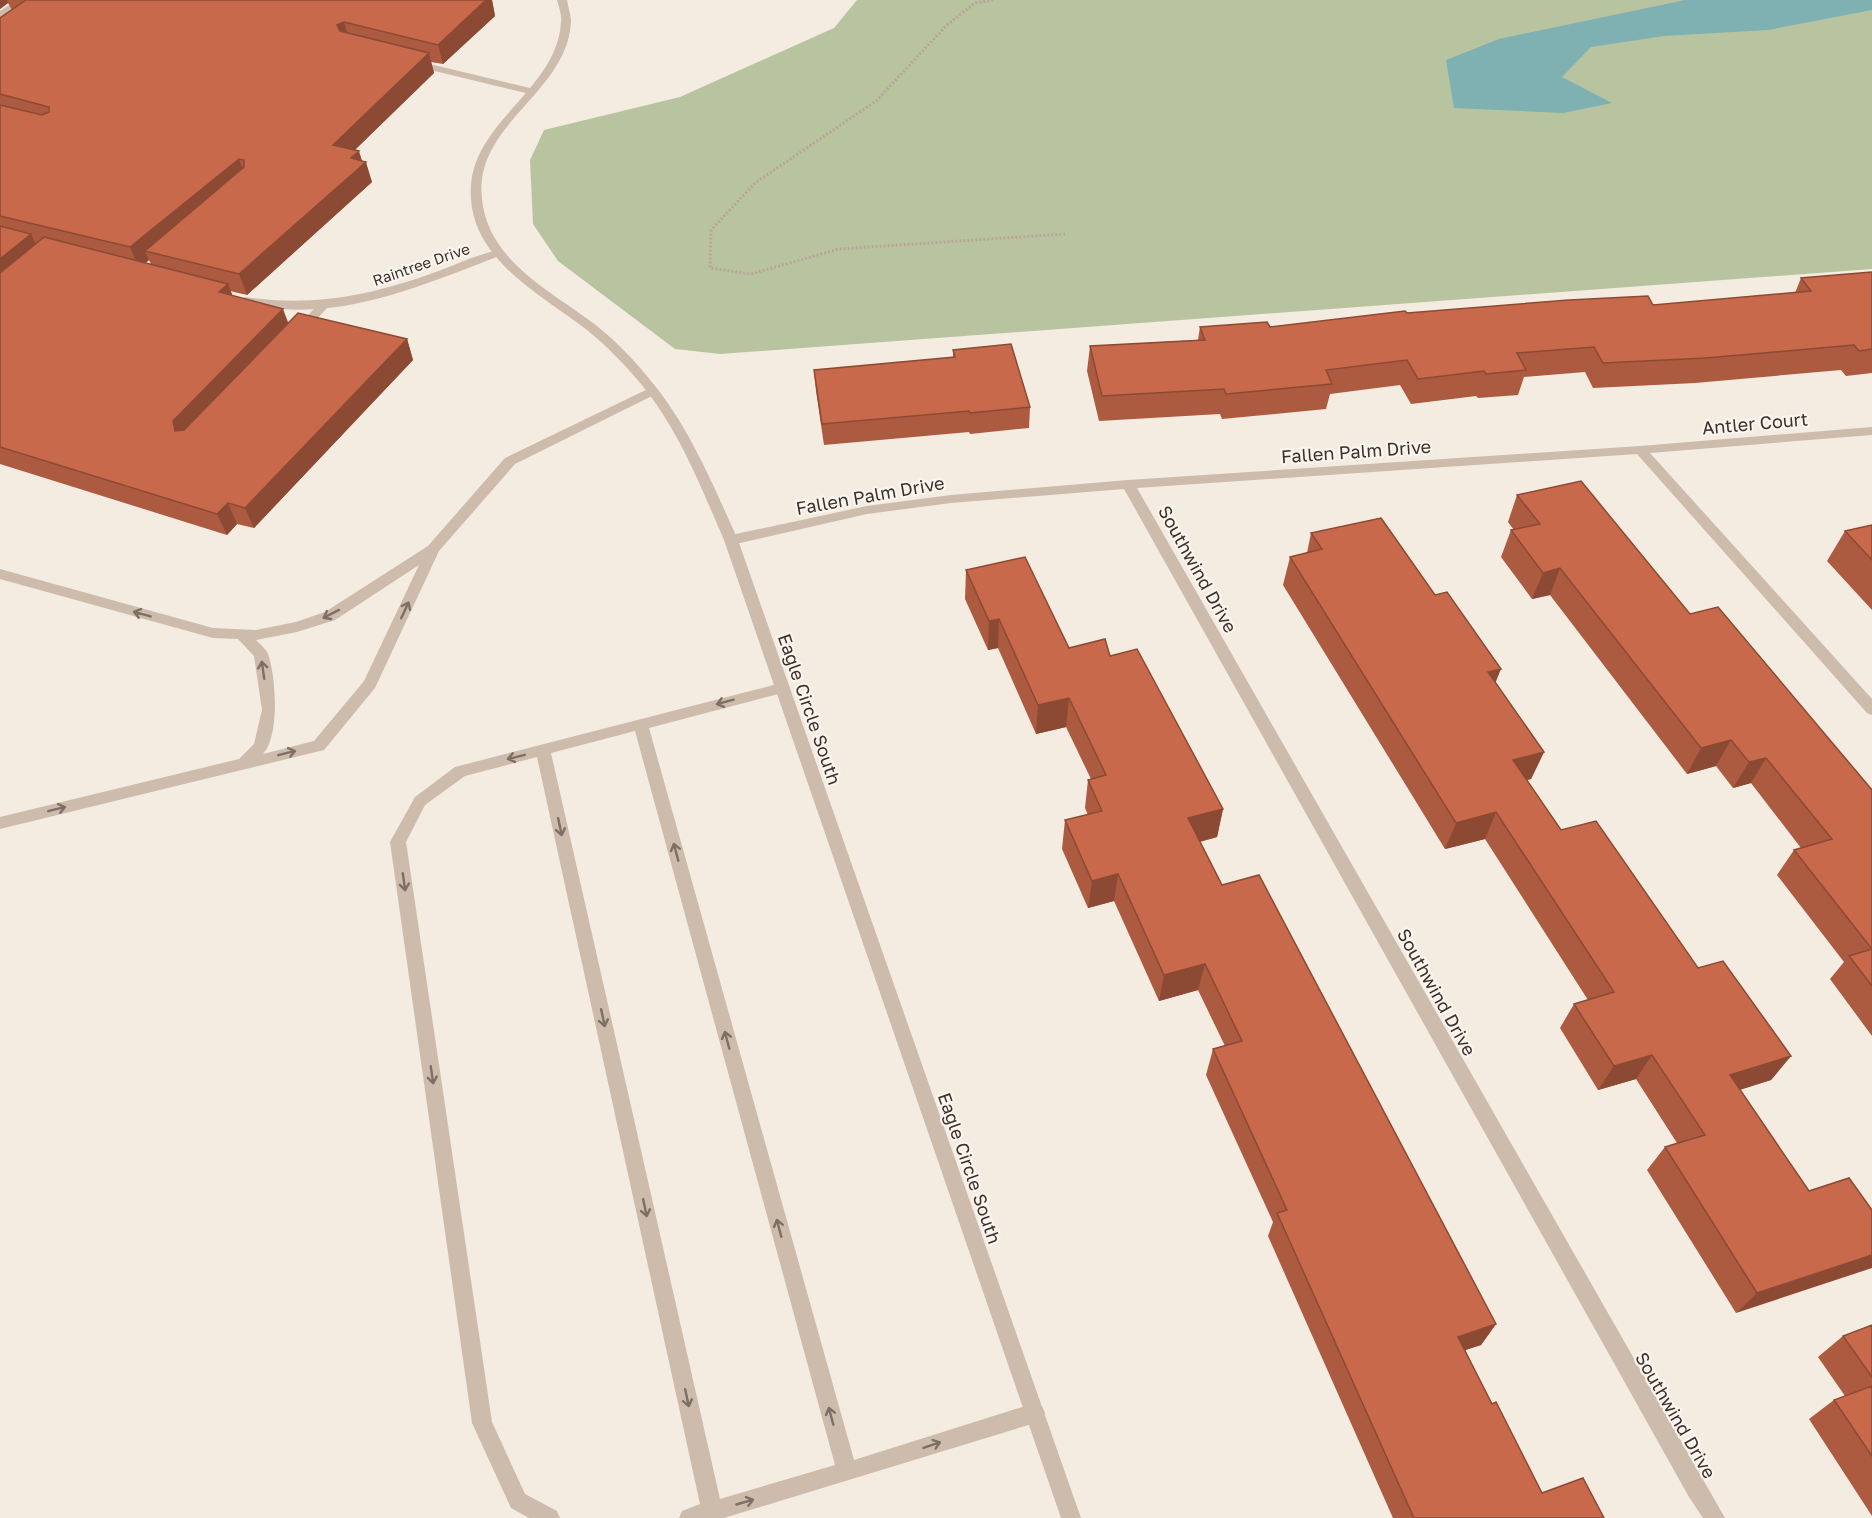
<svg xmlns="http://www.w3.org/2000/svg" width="1872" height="1518" viewBox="0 0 1872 1518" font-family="'Golos Text',sans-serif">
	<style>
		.green { fill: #b8c4a0 }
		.water { fill: #7fb0b2 }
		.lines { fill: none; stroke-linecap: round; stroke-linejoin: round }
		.path { stroke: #b9a596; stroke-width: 3; stroke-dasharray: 2 2; stroke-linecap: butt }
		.service { fill: #cdbbac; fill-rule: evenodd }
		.minor { fill: #cdbbac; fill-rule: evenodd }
		.tertiary { fill: #cdbbac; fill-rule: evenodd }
		.wall { fill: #ac5a40; fill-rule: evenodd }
		.shaded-wall { fill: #8c4a34 }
		.building { fill: #c8694b; stroke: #8c4a34; stroke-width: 1.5 }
		.oneway { stroke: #7d6f65 }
		.labels { text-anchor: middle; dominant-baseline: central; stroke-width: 4.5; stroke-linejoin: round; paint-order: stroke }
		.far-street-label { font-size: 15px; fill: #3b302b; stroke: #fbf5ee }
		.street-label { font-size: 18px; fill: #3b302b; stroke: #fbf5ee }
	</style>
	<rect width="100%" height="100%" fill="#f4ebe1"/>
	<!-- green -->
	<path class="green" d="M857,0H1872V269L720,354L675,349L558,261L533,224L530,160L544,130L680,97L834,28Z"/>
	<!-- water -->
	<path class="water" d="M1685,0H1872V10L1768,30L1664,36L1591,47L1562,77L1612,103L1563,113L1454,108L1446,60L1499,39Z"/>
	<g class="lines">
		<!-- path -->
		<path class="path" d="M993,0L975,3L947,25L876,101L755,183L711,230L710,268L751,274L839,249L1065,234"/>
		<!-- service -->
		<path class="service" d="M413,60L534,89L535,91L530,94L410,65V61Z
			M323,302L327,304V308L302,335H294V329L319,304Z
			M652,387L658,391L656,394L515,464L439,551L375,688L324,750L0,829V817L239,759L254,744L262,710L254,656L238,639L213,638L0,579V569L213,628L256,630L296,622L325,612L428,546L505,458ZM419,565L364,681L314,741L263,754C280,736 276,676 268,654C266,649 260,644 256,640L297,632L335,620Z
			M781,683L786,684L788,688L786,692L649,728L854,1460L1035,1403L1042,1406L1045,1413L1042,1420L1035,1423L724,1518H679L682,1511L700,1504L537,757L465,776L425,805L406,842L492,1422L525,1494L557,1511L560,1518H529L511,1508L472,1423L390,842L415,797L455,767ZM635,731L835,1465L720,1499L551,753Z"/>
		<!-- minor -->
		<path class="minor" d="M17,0H28L0,18V11Z
			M498,250L502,251V255C428,283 346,320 265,307C257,305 245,305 239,300L245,297C314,307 368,296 433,273C455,265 476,255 498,250Z
			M1872,427V435L1650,453L1872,699V715L1867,713L1637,454L1137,488L1725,1518H1703L1689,1497L1124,489L951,503L867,514L731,545L724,540L731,535L867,506L951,495L1128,480L1640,446Z"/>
		<!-- tertiary -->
		<path class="tertiary" d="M557,0H567C568,7 571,15 571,22C567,94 473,124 482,199C488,262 553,292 597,326C617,342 635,361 651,381C690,428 713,485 738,540L1081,1518H1061L724,540C701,487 679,430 641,384C625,365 607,346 587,330C543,296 475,262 471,199C465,123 557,93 561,22C562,15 559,7 557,0Z"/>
	</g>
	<!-- wall -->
	<path class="wall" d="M0,0H492L495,16L443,64L431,62L434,73L355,150L362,161L372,182L247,295L230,291L232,295L288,323L407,339L413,360L254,528L237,524L227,535L0,464V18L12,10L8,3L0,9ZM149,260L151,264L145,263Z
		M1872,272V373L1846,376L1841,370L1695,383L1593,388L1585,372L1524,377L1518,395L1478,398L1476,396L1411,404L1400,385L1330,394L1326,409L1222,419L1220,414L1099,421L1087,371L1090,346L1198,340L1200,327H1270L1407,313L1653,305L1795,293L1801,278Z
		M953,350L1030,407L1029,428L970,434L969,432L824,445L816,391L814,370L953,358Z
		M1517,495L1690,614L1872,790V1036L1830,979L1844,962L1777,875L1794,850L1801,848L1751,783L1733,788L1716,766L1687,774L1550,595L1532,599L1501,557L1511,530H1514L1508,522Z
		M1872,525V610L1827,561L1845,531Z
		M1311,533L1495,682L1544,752L1531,779L1527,780L1561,830L1698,968L1791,1056L1771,1080L1740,1090L1809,1191L1872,1210L1736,1313L1647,1170L1665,1147L1677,1143L1636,1079L1598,1090L1560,1028L1574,1004L1588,1000L1485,839L1445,849L1283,585L1290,557L1307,553Z
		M966,570L1069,648L1110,656L1223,809L1217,837L1200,842L1222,885L1496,1324L1481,1345L1465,1350L1492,1404L1542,1493L1604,1518H1393L1268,1236L1273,1222L1206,1075L1213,1049L1225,1046L1198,990L1159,1001L1114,901L1088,908L1062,849L1065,820L1088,815L1085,808L1088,780L1091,779L1066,727L1036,734L998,648L988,650L965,599Z
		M1872,1325V1516L1809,1419L1834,1400L1845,1396L1818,1357L1843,1336Z"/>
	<!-- shaded-wall -->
	<path class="shaded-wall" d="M0,0H7L8,3L0,9Z
		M486,0H492L495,16L443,64L438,45Z
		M344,22L350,42L343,45L337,25Z
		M429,53L434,73L339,165L333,145Z
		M359,151L363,164L366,162L372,182L247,295L239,274Z
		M239,159L247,179L145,251L149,260L139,268L130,247Z
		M31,234L41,255L0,288V259Z
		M228,284L236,304L219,292Z
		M283,309L291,330L182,441L175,431L173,421Z
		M407,339L413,360L254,528L245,508Z
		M228,503L237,524L227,535L217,514Z
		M1560,568L1550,595L1532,599L1543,573Z
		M999,619L998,648L988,650L989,621Z
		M1501,669L1490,696L1488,672Z
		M1069,698L1066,727L1036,734L1038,705Z
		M1731,740L1716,766L1687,774L1701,748Z
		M1544,752L1531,779L1501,787L1513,760Z
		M1766,758L1751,783L1733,788L1749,762Z
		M1223,809L1217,837L1182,846L1188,818Z
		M1496,812L1485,839L1445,849L1456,823Z
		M1118,874L1114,901L1088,908L1092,881Z
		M1205,964L1198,990L1159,1001L1164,975Z
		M1652,1055L1636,1079L1598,1090L1614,1066Z
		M1791,1056L1771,1080L1712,1098L1730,1075Z
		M1872,1255V1268L1736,1313L1757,1293Z
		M1496,1324L1481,1345L1444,1357L1458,1337Z"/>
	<!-- building -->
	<path class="building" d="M26,0H486L438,45L344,22L337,25L340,31L429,53L333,145L359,151L351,158L366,162L239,274L145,251L244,167V160L239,159L130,247L0,216V105L42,115L49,112V107L0,94V18Z
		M0,226L31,234L0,259Z
		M44,237L228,284L219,292L283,309L173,421L175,431L184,430L298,313L407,339L245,508L228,503L217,514L0,447V273Z
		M1872,272V349L1859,351L1854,345L1706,358L1603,363L1594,347L1517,353L1526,370L1486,374L1484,371L1418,379L1407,360L1326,370L1332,384L1226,394L1224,389L1102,396L1090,346L1205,340L1200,327L1267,322L1270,327L1405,311L1407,313L1569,300L1648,296L1653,305L1811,291L1801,278Z
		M1011,344L1030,407L970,413L969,411L822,424L814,370L955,357L953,350Z
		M1581,481L1690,614L1718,607L1872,790V986L1849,956L1872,949L1794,850L1832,839L1766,758L1749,762L1731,740L1701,748L1560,568L1543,573L1511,530L1540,524L1517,495Z
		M1381,518L1435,595L1447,592L1501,669L1488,672L1544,752L1513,760L1561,830L1596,821L1698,968L1723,961L1791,1056L1730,1075L1809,1191L1849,1178L1872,1210V1255L1757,1293L1665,1147L1705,1135L1652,1055L1614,1066L1574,1004L1614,992L1496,812L1456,823L1290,557L1322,549L1311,533Z
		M1872,525V560L1845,531Z
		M1025,557L1069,648L1105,639L1110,656L1137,649L1223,809L1188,818L1222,885L1259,875L1496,1324L1458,1337L1492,1404L1496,1402L1542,1493L1583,1478L1604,1518H1414L1277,1213L1287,1210L1213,1049L1242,1041L1205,964L1164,975L1118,874L1092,881L1065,820L1102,811L1088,780L1106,775L1069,698L1038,705L999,619L989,621L966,570Z
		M1872,1325V1377L1843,1336Z
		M1872,1386V1456L1834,1400Z"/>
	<!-- one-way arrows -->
	<defs><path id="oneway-shaft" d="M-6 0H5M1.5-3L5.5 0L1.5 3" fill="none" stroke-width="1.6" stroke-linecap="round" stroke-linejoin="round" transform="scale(1.5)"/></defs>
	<g class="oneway">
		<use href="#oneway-shaft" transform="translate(405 610) rotate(-65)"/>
		<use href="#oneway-shaft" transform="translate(142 614) rotate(-165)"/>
		<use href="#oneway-shaft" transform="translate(331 614) rotate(153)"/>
		<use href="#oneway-shaft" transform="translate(263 670) rotate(-98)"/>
		<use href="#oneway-shaft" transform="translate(725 702) rotate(165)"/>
		<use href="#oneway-shaft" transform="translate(287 753) rotate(-14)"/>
		<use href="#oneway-shaft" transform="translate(516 757) rotate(166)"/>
		<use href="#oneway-shaft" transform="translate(57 809) rotate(-14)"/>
		<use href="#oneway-shaft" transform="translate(560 827) rotate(78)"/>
		<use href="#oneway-shaft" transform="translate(676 852) rotate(-105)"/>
		<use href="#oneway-shaft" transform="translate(404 882) rotate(82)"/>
		<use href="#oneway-shaft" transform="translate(603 1018) rotate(78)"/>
		<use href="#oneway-shaft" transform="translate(727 1040) rotate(-105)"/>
		<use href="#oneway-shaft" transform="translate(432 1075) rotate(82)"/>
		<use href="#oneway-shaft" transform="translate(645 1208) rotate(78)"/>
		<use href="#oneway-shaft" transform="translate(779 1228) rotate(-105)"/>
		<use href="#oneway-shaft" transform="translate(687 1398) rotate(78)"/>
		<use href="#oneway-shaft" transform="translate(831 1416) rotate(-105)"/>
		<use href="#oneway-shaft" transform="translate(932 1445) rotate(-18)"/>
		<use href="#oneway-shaft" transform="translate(745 1502) rotate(-16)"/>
	</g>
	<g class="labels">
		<!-- far-street labels -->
		<g class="far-street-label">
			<text transform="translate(421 264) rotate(-19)">Raintree Drive</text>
		</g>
		<!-- street labels -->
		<g class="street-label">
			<text transform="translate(1755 423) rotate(-5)">Antler Court</text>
			<text transform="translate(1356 451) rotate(-4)">Fallen Palm Drive</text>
			<text transform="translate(870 495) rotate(-10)">Fallen Palm Drive</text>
			<text transform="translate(1198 569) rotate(61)">Southwind Drive</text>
			<text transform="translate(810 709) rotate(71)">Eagle Circle South</text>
			<text transform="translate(1437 992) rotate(61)">Southwind Drive</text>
			<text transform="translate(970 1168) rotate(71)">Eagle Circle South</text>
			<text transform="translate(1676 1415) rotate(60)">Southwind Drive</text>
		</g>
	</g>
</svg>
